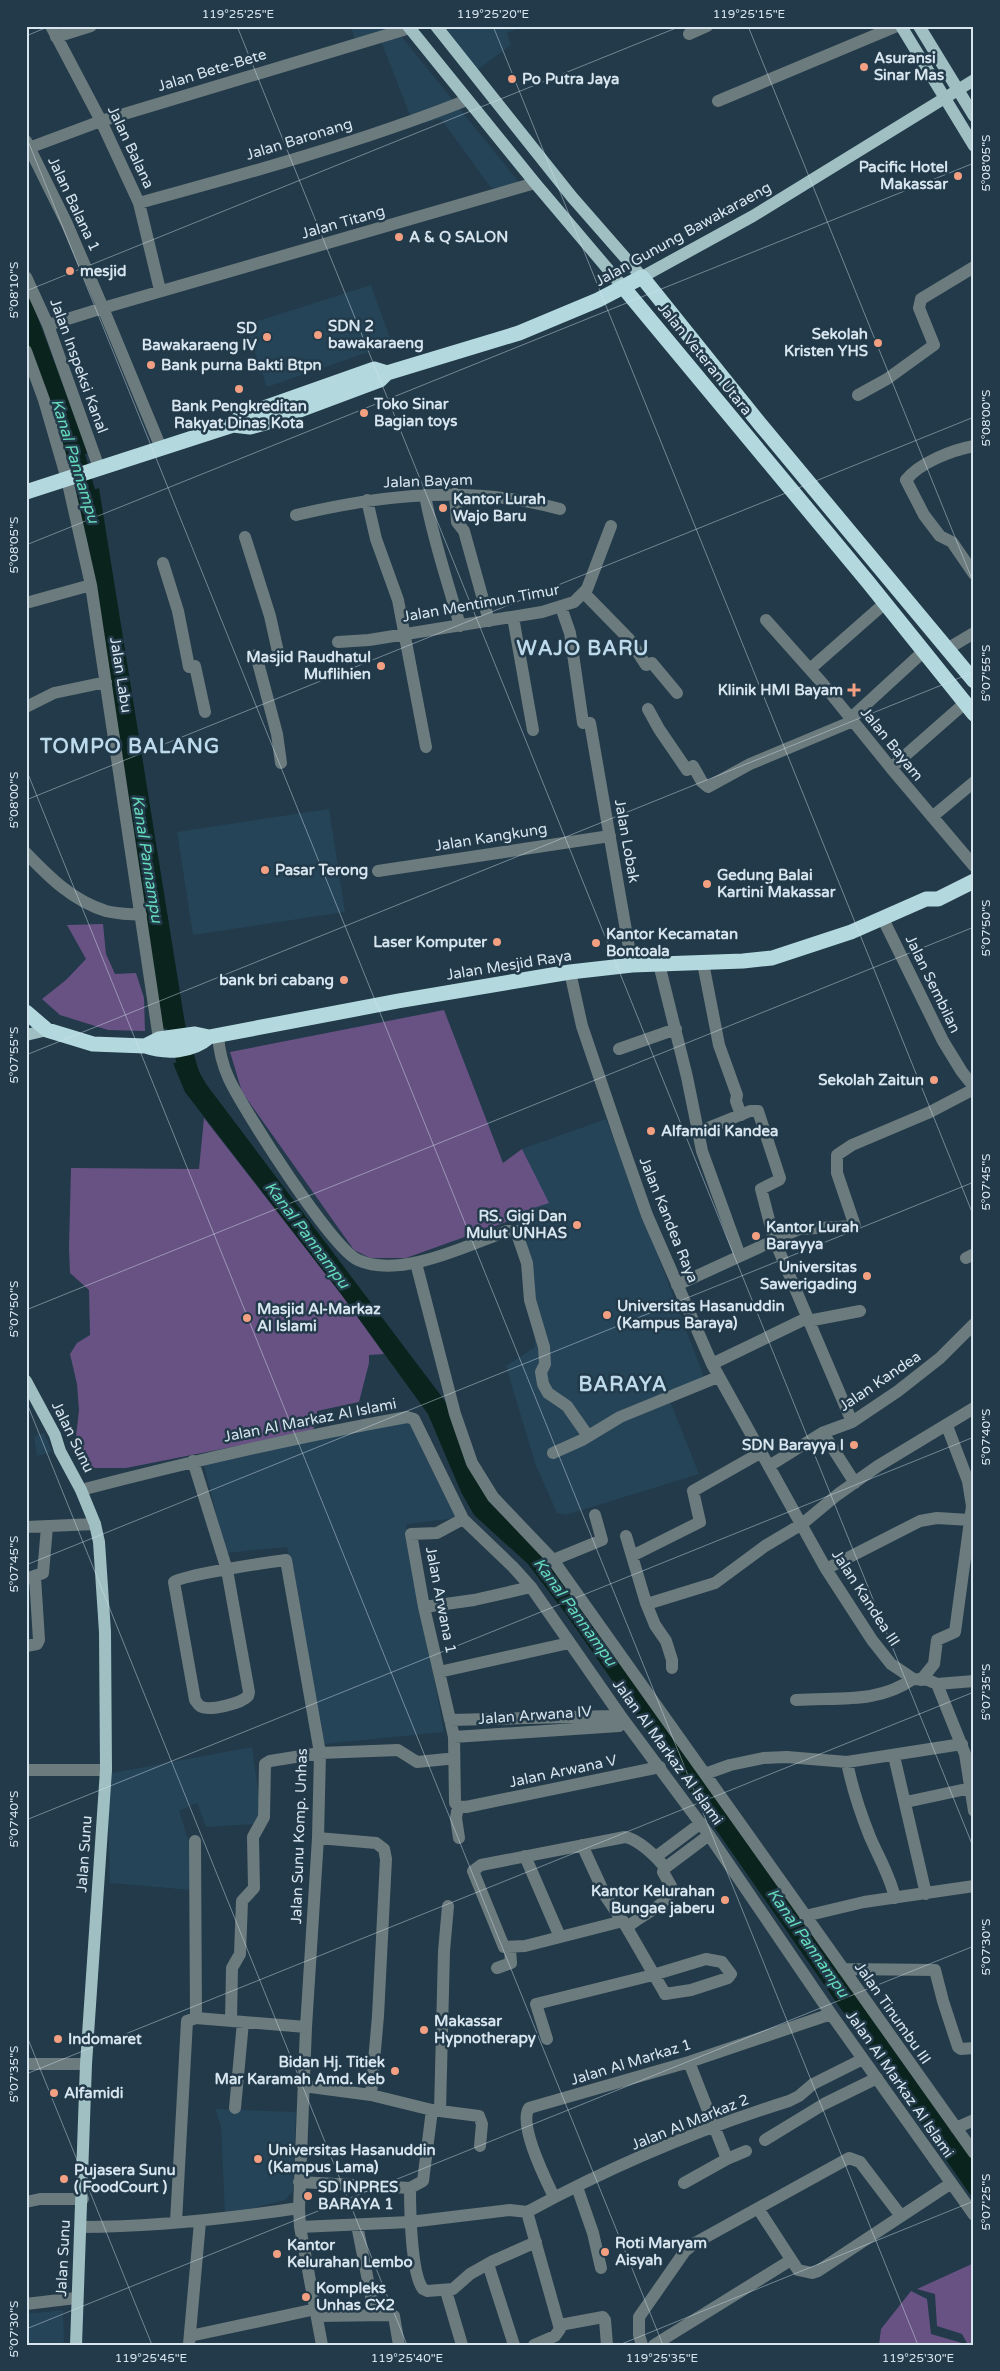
<svg xmlns="http://www.w3.org/2000/svg" width="1000" height="2371" viewBox="0 0 1000 2371" font-family="'Varela Round',sans-serif">
	<style>
		.built { fill: #254458 }
		.green { fill: #685284 }
		.water { fill: #0a241d }
		.lines { fill: none; stroke-linecap: round; stroke-linejoin: round }
		.river { stroke: #0a241d; stroke-width: 19 }
		.minor { stroke: #6c7b7d; stroke-width: 12 }
		.major { stroke: #9fbfc2; stroke-width: 12 }
		.highway { stroke: #b3d9de; stroke-width: 15 }
		.ticks { fill: none; stroke: #d7e5ef; stroke-width: 1; stroke-opacity: 0.45 }
		.poi-dot { fill: #f3a082; stroke: #223a49; stroke-width: 2 }
		.labels { text-anchor: middle; dominant-baseline: central; stroke-width: 5; stroke-linejoin: round; paint-order: stroke }
		.poi-label { font-size: 15px; font-weight: bold; fill: #d7e5ef; stroke: #223a49; text-anchor: start }
		.street-label { font-size: 15px; fill: #d7e5ef; stroke: #223a49 }
		.water-label { font-size: 16px; font-style: italic; fill: #64dabb; stroke: #223a49 }
		.district-label { font-size: 20px; font-weight: bold; letter-spacing: 1px; fill: #bddaed; stroke: #223a49 }
		.neatline { fill: none; stroke: #d7e5ef; stroke-width: 2 }
		.ticks-label { font-size: 12px; text-anchor: middle; fill: #d7e5ef }
	</style>
	<rect width="100%" height="100%" fill="#223a49"/>
	<!-- built -->
	<path class="built" d="M350,26H393L522,186L491,188L441,119L414,125L379,36L356,41Z
		M443,26H524L507,33L511,45L477,70Z
		M371,285L392,344L267,387L245,325Z
		M329,809L345,912L193,935L177,832Z
		M606,1119L707,1385L670,1401L699,1474L566,1515L557,1513L535,1463L506,1366L535,1347L532,1282L515,1219L524,1211L529,1162L522,1149Z
		M412,1421L456,1518L406,1524L444,1732L324,1744L287,1547L226,1553L203,1461Z
		M44,1433L52,1452L37,1456L34,1436Z
		M252,1747L261,1812L257,1824L206,1827L197,1803L179,1811L189,1842L191,1890L110,1883L107,1774Z
		M215,2109L296,2112L293,2191L285,2200L225,2215L221,2126Z
		M63,2310L64,2345H26V2314Z"/>
	<!-- green -->
	<path class="green" d="M103,924L106,954L115,974L136,973L144,998L145,1031L108,1030L60,1015L42,999L66,980L86,959L67,925Z
		M444,1010L503,1163L522,1149L549,1203L524,1211L515,1219L406,1258H370L354,1250L242,1092L230,1052Z
		M204,1118L341,1294L384,1354L369,1355V1363L359,1402L317,1411V1423L312,1431L126,1468H86L78,1462L74,1454L79,1410L77,1384L70,1354L77,1343L90,1335L89,1290L70,1273L69,1248L71,1168L199,1169Z
		M974,2263V2345H968L962,2334L937,2326L935,2294L917,2289Z
		M911,2291L927,2299L931,2334L962,2343L964,2345H879L881,2329Z"/>
	<!-- water -->
	<path class="water" d="M26,286L88,453L68,460L26,340Z
		M99,488L185,1024L163,1029L88,544L76,496Z
		M193,1061L206,1084L448,1405L471,1462L550,1558L974,2161V2200L568,1617L528,1564L474,1515L461,1492L428,1414L341,1294L185,1092L173,1063Z"/>
	<g class="lines">
		<!-- river -->
		<path class="river" d="M69,433L93,517
			M169,1003L193,1085"/>
		<!-- minor -->
		<path class="minor" d="M51,26L101,121L139,203L160,290
			M689,34L707,26
			M56,37L91,26
			M718,101L897,26
			M26,141L67,224L103,308L535,183
			M26,149L101,121L410,28
			M139,203C249,173 361,142 467,100
			M26,277L48,325L99,468
			M48,325L103,308L161,448
			M26,351L44,400L67,479L91,585L159,1039
			M858,395L887,379L934,345L919,308L921,299L974,267
			M974,446C952,450 919,463 906,480L924,515L940,536L952,542L974,574
			M455,494L457,522L464,531L489,621
			M425,495C433,540 448,582 460,626
			M367,500L376,539L398,600L426,747
			M296,515C384,494 473,485 560,509
			M245,537L270,616L278,652
			M163,563L178,611L189,667
			M584,593L629,639L646,665L652,663L677,693
			M26,603L91,585
			M561,607L570,633L583,723
			M513,617L533,730
			M766,620L823,684L891,768L974,866
			M338,642L369,640L542,612L574,602L587,589L611,526
			M947,649L974,633
			M256,655L277,734L281,763
			M195,666L205,712
			M810,669L885,603
			M26,707L54,693L106,682
			M648,709L659,729L687,770L693,766L702,782L708,787L750,764L853,721
			M851,718L924,651
			M590,723L632,965
			M891,768L965,703
			M932,817L974,782
			M26,853C49,877 73,901 106,911C117,914 130,914 141,915
			M378,871L610,836
			M883,919L943,1041L962,1072L974,1087
			M703,963L719,1045L737,1095L736,1101L741,1115
			M659,964L687,1077L702,1151L740,1256
			M570,972L582,1026L620,1138L647,1215L712,1364L826,1569L872,1640L891,1664L903,1672L913,1679L928,1680L937,1684L965,1754L974,1811
			M218,1035C219,1051 222,1064 229,1079C243,1109 332,1249 358,1260C400,1279 466,1246 507,1231H516L527,1263L530,1300L544,1347L545,1364L541,1372L543,1384L548,1393L567,1406L588,1436
			M619,1049L676,1029
			M698,1132L750,1111H758L780,1178L779,1180L761,1189L774,1239L852,1422
			M966,1258L974,1254
			M416,1263L455,1414L472,1463L493,1497L553,1560L974,2153
			M677,1285L799,1229L855,1226L837,1173V1155L852,1145L930,1112L974,1089
			M808,1321L860,1311
			M712,1364L807,1318
			M823,1433L855,1483
			M553,1453L582,1440L620,1417L718,1377
			M193,1461L227,1570L249,1692L248,1696C242,1703 209,1712 200,1706C198,1705 196,1701 195,1700L174,1582C182,1575 270,1562 286,1560L320,1753L318,1838L306,2027
			M769,1466L822,1433L852,1422L898,1391L940,1358L974,1324
			M81,1490C189,1462 297,1437 407,1417L414,1419L463,1519L513,1567L531,1587L620,1715L709,1835L831,2014L974,2215
			M463,1519L437,1533L411,1534L424,1607L454,1737L455,1803L458,1806L466,1807L660,1767
			M26,1527L95,1524
			M626,1536L646,1603L655,1625L666,1641L672,1660V1668
			M632,1556L700,1522L693,1491L760,1453
			M553,1560L602,1540L595,1515
			M826,1569L920,1521L937,1518L970,1520
			M26,1579L43,1573L47,1527
			M647,1604L715,1583L765,1546L802,1524L837,1495L878,1466L974,1408
			M424,1607L474,1600L531,1587
			M26,1646L37,1644L39,1640L35,1577
			M439,1672L569,1643
			M921,1680L934,1664L937,1640L955,1632L972,1506L968,1481L947,1426
			M937,1684L974,1681
			M796,1700C838,1697 877,1704 913,1679
			M450,1720L611,1716
			M454,1737L619,1726
			M894,1756L926,1894
			M847,1762C852,1788 860,1812 870,1837C879,1858 890,1876 895,1898
			M26,1770H106
			M705,1774L730,1765L763,1758L787,1757L847,1762L962,1744
			M906,1802L971,1788
			M458,1806L456,1818L459,1838
			M318,1838L376,1843L384,1849L386,1859L378,2016L371,2095
			M195,1841L196,2018
			M582,1845L606,1897L627,1928
			M525,1856L560,1937
			M657,1856L701,1823
			M805,1916L864,1902L974,1886
			M623,1921L525,1946L504,1947L473,1871L481,1865L625,1837C638,1839 657,1857 665,1868
			M497,1968L511,1963L510,1949
			M843,1969L935,1970L943,2001L958,2047L961,2049L974,2048
			M231,2021L232,1968L240,1954L242,1901L254,1888L253,1837L264,1817L265,1764L270,1761L320,1753L398,1750L417,1762L447,1759
			M547,2039L536,2004L653,1975L706,1959L722,1962L731,1974L728,1978L691,1990L665,1994L664,1992L627,1928C638,1915 671,1906 671,1886L663,1872L665,1868L709,1835
			M689,2062L727,2159L746,2151
			M26,2064H86
			M303,2086L371,2095L432,2110L479,2116L482,2124L480,2146
			M235,2108L243,2022
			M440,2111L444,1951L448,1906
			M956,2128L974,2120
			M765,2140L824,2104L877,2078
			M299,2182L410,2188C410,2209 411,2274 423,2289L427,2291L453,2289L470,2274L493,2261L536,2242
			M684,2183L727,2159
			M577,2187L593,2233L601,2268
			M410,2188L423,2181L432,2110
			M554,2197C546,2180 518,2125 529,2108L689,2062L831,2014
			M26,2202L40,2199H83
			M759,2210L798,2270L812,2273L818,2271L950,2184
			M527,2212C610,2167 699,2129 789,2101L799,2096L813,2084L863,2059
			M527,2212L560,2329L555,2336L534,2345
			M176,2222L187,2021L196,2018L306,2027L299,2208L300,2227L322,2345
			M357,2225L372,2301
			M82,2227C155,2227 226,2219 299,2208
			M300,2227L410,2222L510,2210L527,2212
			M488,2264L514,2345
			M446,2291L462,2345
			M26,2304L76,2298
			M317,2316L390,2315L394,2316L399,2345
			M560,2325L603,2317L605,2320L607,2345
			M190,2336L316,2309
			M189,2344L200,2222
			M642,2345L639,2335V2317L685,2251L695,2243L849,2158L860,2162L901,2216
			M654,2345L791,2260"/>
		<!-- major -->
		<path class="major" d="M408,26L535,183L623,287
			M436,26L572,197L642,277L753,216L974,80
			M901,26L974,146
			M919,26L974,116
			M26,1035L47,1030
			M26,1381L55,1435L60,1451L81,1490L95,1524L99,1542L105,1632L106,1770L86,2064L76,2345"/>
		<!-- highway -->
		<path class="highway" d="M623,287L868,582L974,714
			M233,425L250,427L265,423L380,380L387,373L519,333L598,300L642,277L760,424L974,681
			M26,492L233,425L241,416L374,369L387,373
			M26,1012L47,1030L93,1044L145,1046L159,1039L195,1034L209,1037L398,1001L570,972L632,965L743,961L772,958L851,932L926,899H938L974,881
			M145,1046C166,1053 192,1052 209,1037"/>
	</g>
	<!-- ticks -->
	<path class="ticks" d="M237,26L974,1849M493,26L974,1217M748,26L974,584M26,36L50,26M26,136L918,2345M26,291L681,26M26,545L974,163M26,769L663,2345M26,800L974,417M26,1055L974,672M26,1310L974,927M26,1401L407,2345M26,1565L974,1182M26,1820L974,1437M26,2034L152,2345M26,2074L974,1692M26,2329L974,1946M619,2345L974,2201"/>
	<!-- markers -->
	<g class="poi-dot">
		<circle cx="864" cy="67" r="5"/>
		<circle cx="512" cy="79" r="5"/>
		<circle cx="958" cy="176" r="5"/>
		<circle cx="399" cy="237" r="5"/>
		<circle cx="70" cy="271" r="5"/>
		<circle cx="318" cy="335" r="5"/>
		<circle cx="267" cy="337" r="5"/>
		<circle cx="878" cy="343" r="5"/>
		<circle cx="151" cy="365" r="5"/>
		<circle cx="239" cy="389" r="5"/>
		<circle cx="364" cy="413" r="5"/>
		<circle cx="443" cy="508" r="5"/>
		<circle cx="381" cy="666" r="5"/>
		<path d="M851.5 682.5h5v5h5v5h-5v5h-5v-5h-5v-5h5z"/>
		<circle cx="265" cy="870" r="5"/>
		<circle cx="707" cy="884" r="5"/>
		<circle cx="497" cy="942" r="5"/>
		<circle cx="596" cy="943" r="5"/>
		<circle cx="344" cy="980" r="5"/>
		<circle cx="934" cy="1080" r="5"/>
		<circle cx="651" cy="1131" r="5"/>
		<circle cx="577" cy="1225" r="5"/>
		<circle cx="756" cy="1236" r="5"/>
		<circle cx="867" cy="1276" r="5"/>
		<circle cx="607" cy="1315" r="5"/>
		<circle cx="247" cy="1318" r="5"/>
		<circle cx="854" cy="1445" r="5"/>
		<circle cx="725" cy="1900" r="5"/>
		<circle cx="424" cy="2030" r="5"/>
		<circle cx="58" cy="2039" r="5"/>
		<circle cx="395" cy="2071" r="5"/>
		<circle cx="54" cy="2093" r="5"/>
		<circle cx="258" cy="2159" r="5"/>
		<circle cx="64" cy="2179" r="5"/>
		<circle cx="308" cy="2196" r="5"/>
		<circle cx="605" cy="2252" r="5"/>
		<circle cx="277" cy="2254" r="5"/>
		<circle cx="306" cy="2297" r="5"/>
	</g>
	<g class="labels">
		<!-- poi labels -->
		<g class="poi-label">
			<text x="874" y="58">Asuransi<tspan x="874" dy="17">Sinar Mas</tspan></text>
			<text x="522" y="79">Po Putra Jaya</text>
			<text x="948" y="167" text-anchor="end">Pacific Hotel<tspan x="948" dy="17">Makassar</tspan></text>
			<text x="409" y="237">A &amp; Q SALON</text>
			<text x="80" y="271">mesjid</text>
			<text x="328" y="326">SDN 2<tspan x="328" dy="17">bawakaraeng</tspan></text>
			<text x="257" y="328" text-anchor="end">SD<tspan x="257" dy="17">Bawakaraeng IV</tspan></text>
			<text x="868" y="334" text-anchor="end">Sekolah<tspan x="868" dy="17">Kristen YHS</tspan></text>
			<text x="161" y="365">Bank purna Bakti Btpn</text>
			<text x="374" y="404">Toko Sinar<tspan x="374" dy="17">Bagian toys</tspan></text>
			<text x="239" y="406" text-anchor="middle">Bank Pengkreditan<tspan x="239" dy="17">Rakyat Dinas Kota</tspan></text>
			<text x="453" y="499">Kantor Lurah<tspan x="453" dy="17">Wajo Baru</tspan></text>
			<text x="371" y="657" text-anchor="end">Masjid Raudhatul<tspan x="371" dy="17">Muflihien</tspan></text>
			<text x="843" y="690" text-anchor="end">Klinik HMI Bayam</text>
			<text x="275" y="870">Pasar Terong</text>
			<text x="717" y="875">Gedung Balai<tspan x="717" dy="17">Kartini Makassar</tspan></text>
			<text x="606" y="934">Kantor Kecamatan<tspan x="606" dy="17">Bontoala</tspan></text>
			<text x="487" y="942" text-anchor="end">Laser Komputer</text>
			<text x="334" y="980" text-anchor="end">bank bri cabang</text>
			<text x="924" y="1080" text-anchor="end">Sekolah Zaitun</text>
			<text x="661" y="1131">Alfamidi Kandea</text>
			<text x="567" y="1216" text-anchor="end">RS. Gigi Dan<tspan x="567" dy="17">Mulut UNHAS</tspan></text>
			<text x="766" y="1227">Kantor Lurah<tspan x="766" dy="17">Barayya</tspan></text>
			<text x="857" y="1267" text-anchor="end">Universitas<tspan x="857" dy="17">Sawerigading</tspan></text>
			<text x="617" y="1306">Universitas Hasanuddin<tspan x="617" dy="17">(Kampus Baraya)</tspan></text>
			<text x="257" y="1309">Masjid Al-Markaz<tspan x="257" dy="17">Al Islami</tspan></text>
			<text x="844" y="1445" text-anchor="end">SDN Barayya I</text>
			<text x="715" y="1891" text-anchor="end">Kantor Kelurahan<tspan x="715" dy="17">Bungae jaberu</tspan></text>
			<text x="434" y="2021">Makassar<tspan x="434" dy="17">Hypnotherapy</tspan></text>
			<text x="68" y="2039">Indomaret</text>
			<text x="385" y="2062" text-anchor="end">Bidan Hj. Titiek<tspan x="385" dy="17">Mar Karamah Amd. Keb</tspan></text>
			<text x="64" y="2093">Alfamidi</text>
			<text x="268" y="2150">Universitas Hasanuddin<tspan x="268" dy="17">(Kampus Lama)</tspan></text>
			<text x="74" y="2170">Pujasera Sunu<tspan x="74" dy="17">( FoodCourt )</tspan></text>
			<text x="318" y="2187">SD INPRES<tspan x="318" dy="17">BARAYA 1</tspan></text>
			<text x="615" y="2243">Roti Maryam<tspan x="615" dy="17">Aisyah</tspan></text>
			<text x="287" y="2245">Kantor<tspan x="287" dy="17">Kelurahan Lembo</tspan></text>
			<text x="316" y="2288">Kompleks<tspan x="316" dy="17">Unhas CX2</tspan></text>
		</g>
		<!-- street labels -->
		<g class="street-label">
			<text transform="translate(212 70) rotate(-17)">Jalan Bete-Bete</text>
			<text transform="translate(299 139) rotate(-17)">Jalan Baronang</text>
			<text transform="translate(131 147) rotate(65)">Jalan Balana</text>
			<text transform="translate(74 204) rotate(65)">Jalan Balana 1</text>
			<text transform="translate(343 222) rotate(-16)">Jalan Titang</text>
			<text transform="translate(683 234) rotate(-29)">Jalan Gunung Bawakaraeng</text>
			<text transform="translate(705 359) rotate(51)">Jalan Veteran Utara</text>
			<text transform="translate(79 366) rotate(70)">Jalan Inspeksi Kanal</text>
			<text transform="translate(428 481) rotate(-2)">Jalan Bayam</text>
			<text transform="translate(481 603) rotate(-10)">Jalan Mentimun Timur</text>
			<text transform="translate(121 675) rotate(81)">Jalan Labu</text>
			<text transform="translate(892 744) rotate(51)">Jalan Bayam</text>
			<text transform="translate(491 837) rotate(-9)">Jalan Kangkung</text>
			<text transform="translate(627 841) rotate(80)">Jalan Lobak</text>
			<text transform="translate(509 965) rotate(-9)">Jalan Mesjid Raya</text>
			<text transform="translate(933 984) rotate(64)">Jalan Sembilan</text>
			<text transform="translate(669 1220) rotate(68)">Jalan Kandea Raya</text>
			<text transform="translate(880 1381) rotate(-34)">Jalan Kandea</text>
			<text transform="translate(310 1420) rotate(-11)">Jalan Al Markaz Al Islami</text>
			<text transform="translate(73 1437) rotate(64)">Jalan Sunu</text>
			<text transform="translate(866 1598) rotate(57)">Jalan Kandea III</text>
			<text transform="translate(441 1600) rotate(79)">Jalan Arwana 1</text>
			<text transform="translate(535 1715) rotate(-4)">Jalan Arwana IV</text>
			<text transform="translate(668 1752) rotate(54)">Jalan Al Markaz Al Islami</text>
			<text transform="translate(563 1771) rotate(-12)">Jalan Arwana V</text>
			<text transform="translate(299 1836) rotate(-88)">Jalan Sunu Komp. Unhas</text>
			<text transform="translate(84 1854) rotate(-86)">Jalan Sunu</text>
			<text transform="translate(893 2013) rotate(55)">Jalan Tinumbu III</text>
			<text transform="translate(631 2062) rotate(-17)">Jalan Al Markaz 1</text>
			<text transform="translate(900 2084) rotate(55)">Jalan Al Markaz Al Islami</text>
			<text transform="translate(690 2122) rotate(-22)">Jalan Al Markaz 2</text>
			<text transform="translate(63 2258) rotate(-87)">Jalan Sunu</text>
		</g>
		<!-- water labels -->
		<g class="water-label">
			<text transform="translate(75 461) rotate(73)">Kanal Pannampu</text>
			<text transform="translate(147 859) rotate(81)">Kanal Pannampu</text>
			<text transform="translate(307 1235) rotate(53)">Kanal Pannampu</text>
			<text transform="translate(575 1612) rotate(54)">Kanal Pannampu</text>
			<text transform="translate(808 1943) rotate(55)">Kanal Pannampu</text>
		</g>
		<!-- district labels -->
		<g class="district-label">
			<text x="583" y="649">WAJO BARU</text>
			<text x="130" y="747">TOMPO BALANG</text>
			<text x="623" y="1385">BARAYA</text>
		</g>
	</g>
	<!-- border -->
	<rect width="1000" height="2371" fill="none" stroke="#223a49" stroke-width="55"/>
	<rect x="28" y="28" width="944" height="2316" class="neatline"/>
	<g class="ticks-label">
		<text x="238" y="18">119°25'25"E</text>
		<text x="493" y="18">119°25'20"E</text>
		<text x="749" y="18">119°25'15"E</text>
		<text transform="translate(986 163) rotate(-90)" y="4">5°08'05"S</text>
		<text transform="translate(14 290) rotate(-90)" y="4">5°08'10"S</text>
		<text transform="translate(986 418) rotate(-90)" y="4">5°08'00"S</text>
		<text transform="translate(14 545) rotate(-90)" y="4">5°08'05"S</text>
		<text transform="translate(986 673) rotate(-90)" y="4">5°07'55"S</text>
		<text transform="translate(14 800) rotate(-90)" y="4">5°08'00"S</text>
		<text transform="translate(986 928) rotate(-90)" y="4">5°07'50"S</text>
		<text transform="translate(14 1055) rotate(-90)" y="4">5°07'55"S</text>
		<text transform="translate(986 1182) rotate(-90)" y="4">5°07'45"S</text>
		<text transform="translate(14 1309) rotate(-90)" y="4">5°07'50"S</text>
		<text transform="translate(986 1437) rotate(-90)" y="4">5°07'40"S</text>
		<text transform="translate(14 1564) rotate(-90)" y="4">5°07'45"S</text>
		<text transform="translate(986 1692) rotate(-90)" y="4">5°07'35"S</text>
		<text transform="translate(14 1819) rotate(-90)" y="4">5°07'40"S</text>
		<text transform="translate(986 1947) rotate(-90)" y="4">5°07'30"S</text>
		<text transform="translate(14 2074) rotate(-90)" y="4">5°07'35"S</text>
		<text transform="translate(986 2202) rotate(-90)" y="4">5°07'25"S</text>
		<text transform="translate(14 2329) rotate(-90)" y="4">5°07'30"S</text>
		<text x="151" y="2362">119°25'45"E</text>
		<text x="407" y="2362">119°25'40"E</text>
		<text x="662" y="2362">119°25'35"E</text>
		<text x="918" y="2362">119°25'30"E</text>
	</g>
</svg>
